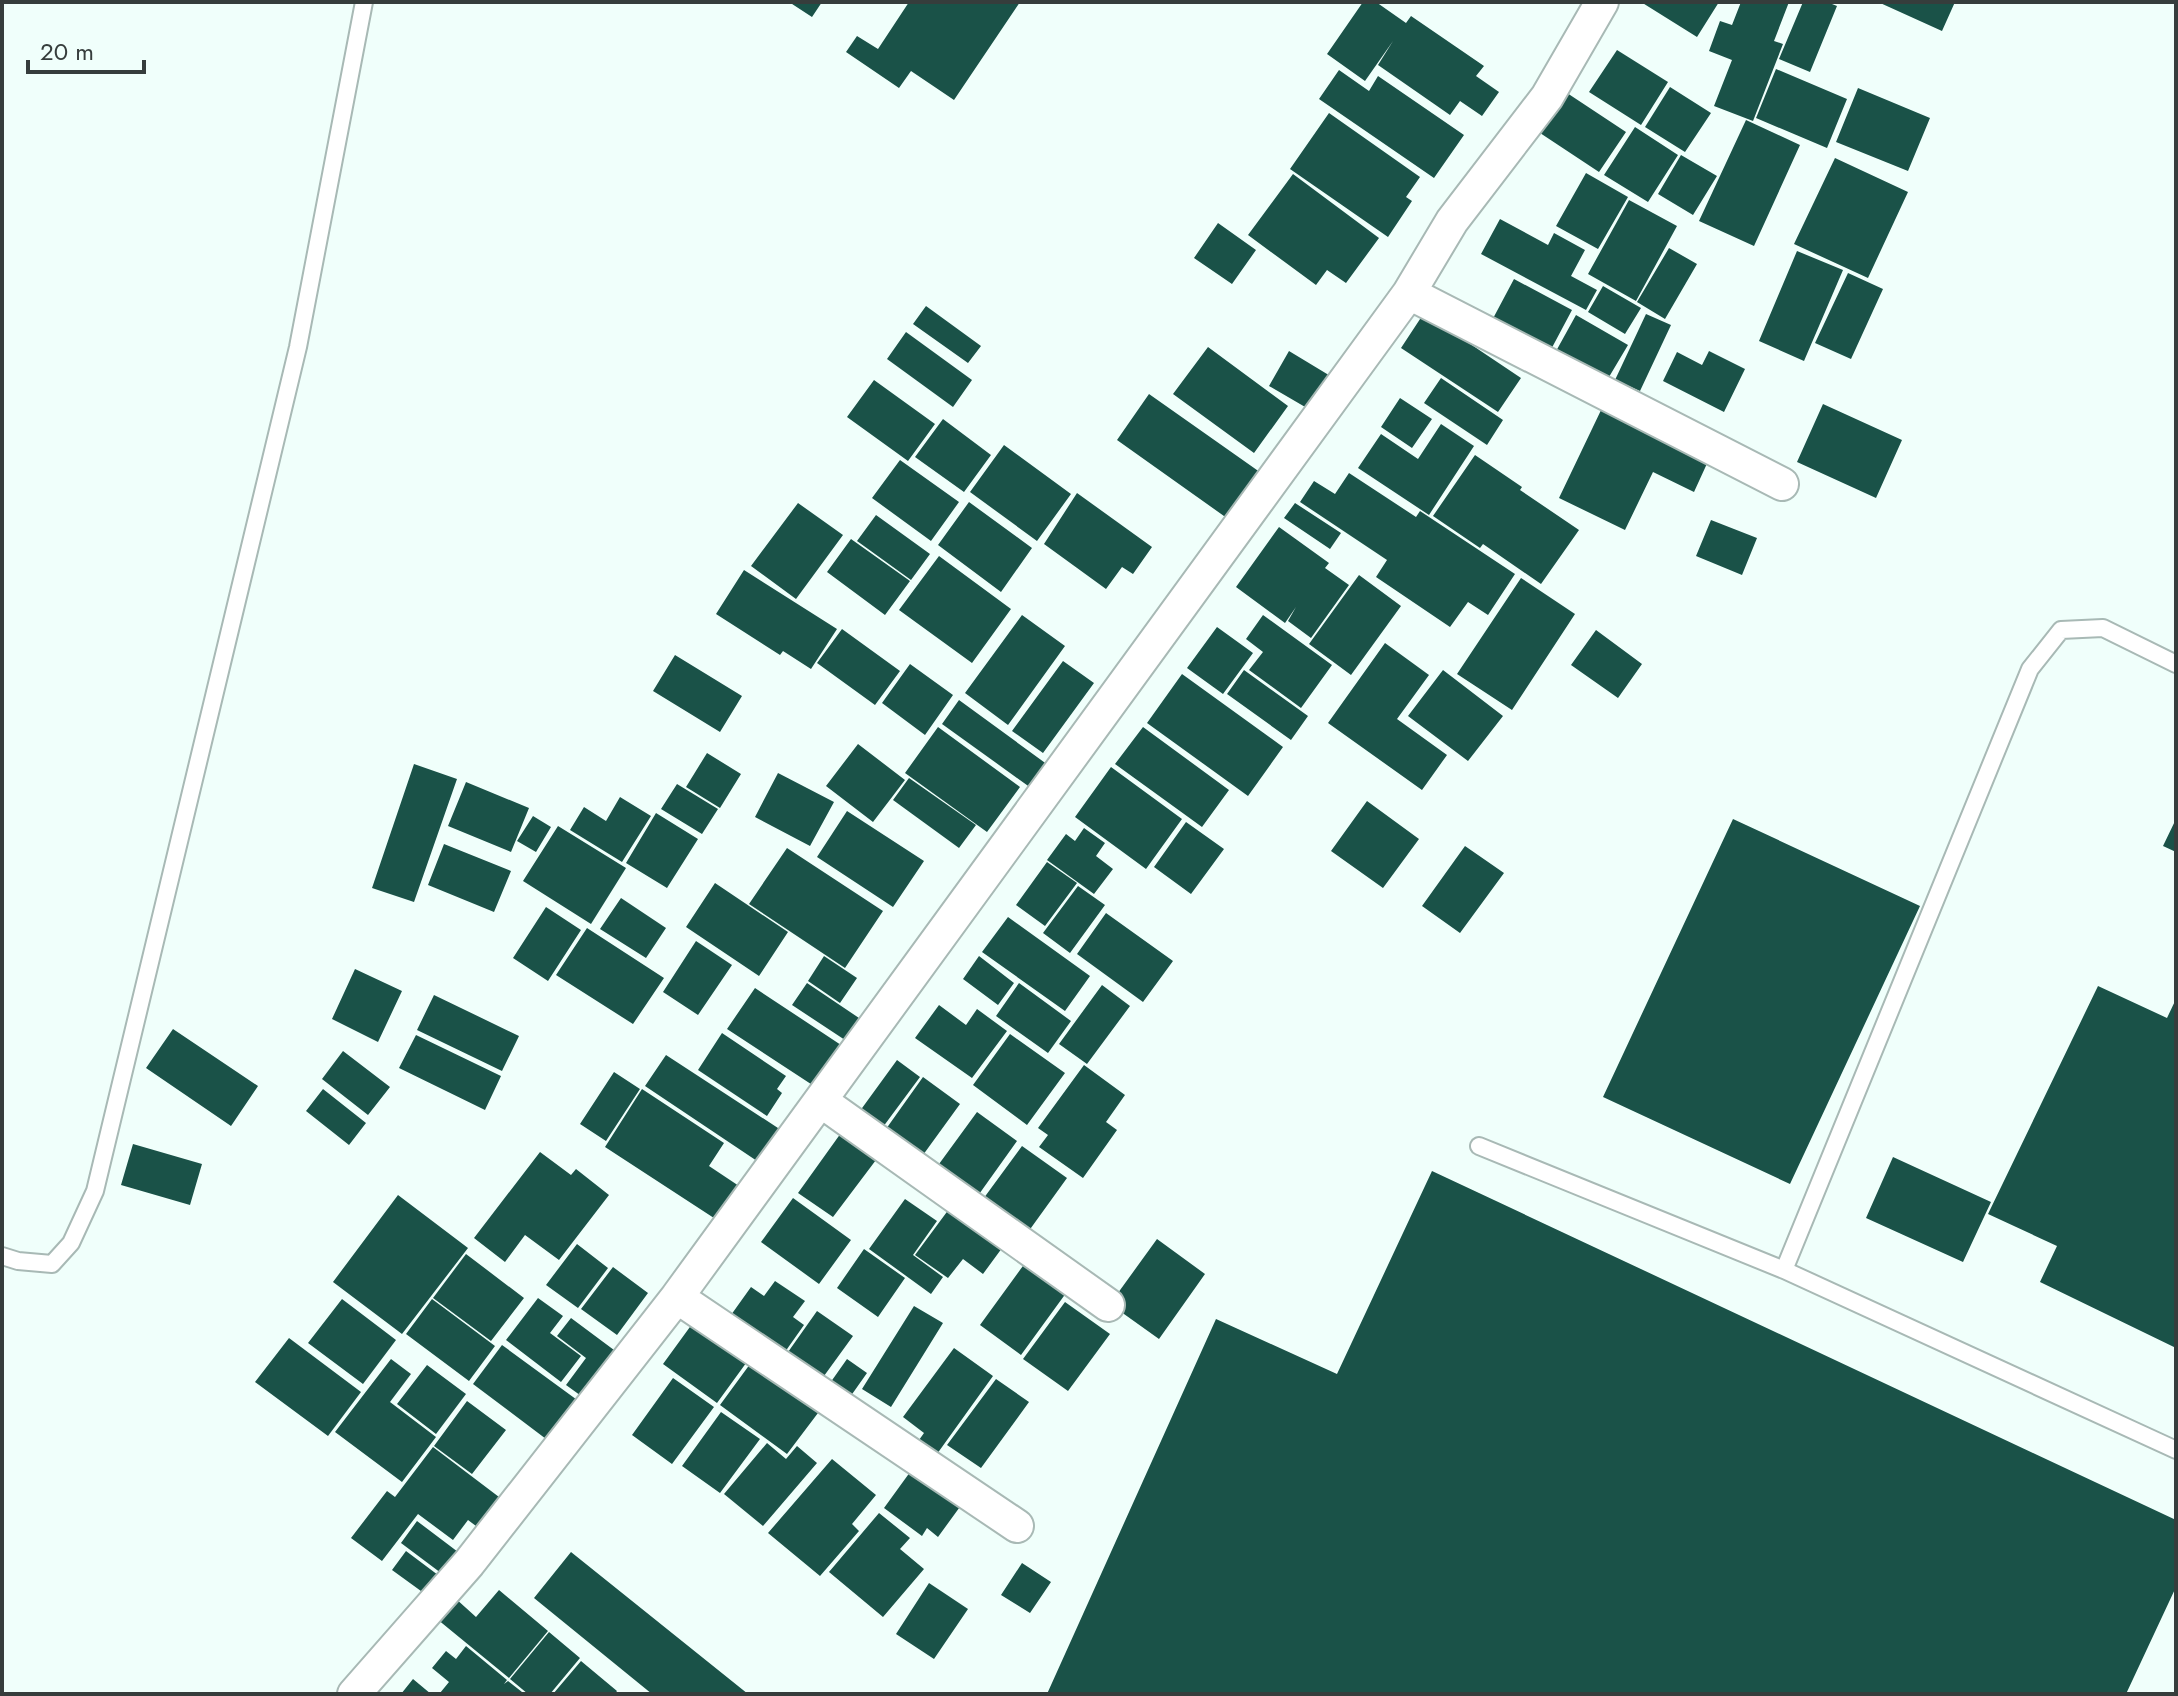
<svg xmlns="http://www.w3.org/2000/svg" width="2178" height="1696" viewBox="0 0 2178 1696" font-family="Jost,sans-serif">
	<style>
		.building { fill: #1a5248 }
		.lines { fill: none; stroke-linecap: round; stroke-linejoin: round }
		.lane-casing { stroke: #a8b9b5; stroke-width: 20 }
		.street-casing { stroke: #a8b9b5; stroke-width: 36 }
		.lane { stroke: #fff; stroke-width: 16 }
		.street { stroke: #fff; stroke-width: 32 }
	</style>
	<rect width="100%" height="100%" fill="#f0fffb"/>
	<!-- building -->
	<path class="building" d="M789,2H822L812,17Z
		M909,2H1020L954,100L911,71L899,88L846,52L857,36L878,49Z
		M1363,2H1376L1406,23L1411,16L1484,66L1476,76L1499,92L1482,116L1460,101L1450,115L1378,65L1393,41L1365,81L1327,54Z
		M1641,2H1719L1697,37Z
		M1741,2H1789L1774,41L1783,44L1753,121L1714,106L1732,60L1709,51L1720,21L1732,25Z
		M1803,2H1827L1837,6L1810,72L1779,59Z
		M1878,2H1955L1942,31Z
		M1617,50L1668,82L1641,125L1589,92Z
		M1776,69L1847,99L1827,148L1756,118Z
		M1339,70L1369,91L1378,76L1464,135L1434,178L1319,99Z
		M1670,87L1711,113L1685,152L1645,127Z
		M1858,88L1930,118L1908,171L1836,142Z
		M1561,89L1626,132L1599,172L1534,129Z
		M1329,113L1420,177L1406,197L1412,201L1388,237L1290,169Z
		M1746,120L1800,145L1754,246L1699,221Z
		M1635,127L1678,155L1648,202L1604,175Z
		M1681,155L1717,176L1693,215L1658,194Z
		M1835,158L1908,192L1868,278L1794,244Z
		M1586,173L1628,197L1598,249L1556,226Z
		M1293,174L1379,238L1346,283L1327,270L1316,285L1248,235Z
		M1629,200L1677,226L1636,301L1588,274Z
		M1500,219L1548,245L1554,233L1585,250L1571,276L1597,290L1586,310L1481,254Z
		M1218,223L1256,250L1232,284L1194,258Z
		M1669,248L1697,264L1665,319L1637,302Z
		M1797,251L1843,270L1804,361L1759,341Z
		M1848,273L1883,289L1851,359L1815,343Z
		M1514,279L1572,310L1547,357L1489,326Z
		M1603,286L1641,308L1625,334L1588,312Z
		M926,306L981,346L968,363L913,324Z
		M1424,313L1521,378L1498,412L1401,348Z
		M1646,314L1671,325L1640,391L1615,380Z
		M1576,315L1628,345L1606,382L1555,353Z
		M906,332L972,380L953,407L887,359Z
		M1208,347L1288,406L1254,453L1173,394Z
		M1289,351L1332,377L1312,411L1269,386Z
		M1709,351L1745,369L1724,412L1663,381L1677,352L1702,365Z
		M1441,378L1503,420L1487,445L1424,403Z
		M874,380L935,424L908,461L847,417Z
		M1149,394L1264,475L1231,521L1117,440Z
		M1400,398L1432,419L1412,448L1381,427Z
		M1823,404L1902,440L1876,498L1797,462Z
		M1603,406L1710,457L1694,492L1653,472L1625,530L1559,498Z
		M943,419L991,455L964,492L915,457Z
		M1441,424L1474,446L1429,515L1358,468L1381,434L1418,459Z
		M1004,445L1071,494L1037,541L970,492Z
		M1475,455L1522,487L1520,490L1579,530L1541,584L1483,544L1480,548L1433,516Z
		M900,460L959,502L931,541L872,498Z
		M1349,473L1416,517L1420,511L1515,574L1488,615L1468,602L1450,627L1376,577L1387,560L1300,502L1314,481L1335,494Z
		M1077,493L1152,547L1133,574L1122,567L1106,589L1044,544Z
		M969,502L1032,548L1001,592L938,545Z
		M798,503L843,535L796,599L751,566Z
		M1295,503L1341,533L1330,549L1284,518Z
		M876,515L930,554L911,580L857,541Z
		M1711,520L1757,538L1742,575L1696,556Z
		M1279,527L1329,563L1325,568L1349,585L1311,638L1288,621L1296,607L1285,623L1236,587Z
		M851,539L910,581L885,615L827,572Z
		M939,556L1011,609L972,663L899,610Z
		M744,570L837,629L811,669L783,651L780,655L716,614Z
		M1359,575L1401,606L1351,675L1309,644Z
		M1521,578L1575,614L1512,710L1457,674Z
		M1022,615L1065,646L1008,725L965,693Z
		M1263,615L1332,665L1301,708L1249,670L1263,652L1246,639Z
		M1217,627L1253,653L1223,694L1187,668Z
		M842,629L900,671L875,705L817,663Z
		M1596,630L1642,664L1618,698L1571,665Z
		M1385,643L1429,675L1397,719L1447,755L1422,790L1328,723Z
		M675,655L742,696L720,732L653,691Z
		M1063,661L1094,683L1043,753L1012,731Z
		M910,664L953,695L925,735L882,703Z
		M1244,670L1308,716L1291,740L1227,694Z
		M1443,670L1503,716L1468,761L1408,716Z
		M1182,674L1283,747L1248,796L1147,723Z
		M959,700L1048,765L1031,788L942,724Z
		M938,727L1020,787L987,832L905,773Z
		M1143,727L1229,790L1202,827L1115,764Z
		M858,744L905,780L873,822L826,786Z
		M707,753L741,774L720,808L686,787Z
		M414,764L457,779L414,902L372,888Z
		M1111,767L1182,819L1146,869L1075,817Z
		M778,773L834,802L810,846L755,817Z
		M909,778L976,825L959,848L893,800Z
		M466,782L529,808L511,852L448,826Z
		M677,784L718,809L702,834L661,809Z
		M620,797L651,816L622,862L570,830L584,807L606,821Z
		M1367,801L1419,839L1383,888L1331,851Z
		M847,811L924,861L893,907L817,857Z
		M656,813L698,839L667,888L626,863Z
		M533,816L551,827L536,852L517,841Z
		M1733,819L1920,906L1790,1184L1603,1097Z
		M2176,819V852L2163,846Z
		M1186,822L1224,849L1191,894L1154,867Z
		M558,826L626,868L591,924L523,881Z
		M1084,828L1105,843L1096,856L1113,869L1094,894L1047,860L1066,834L1075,841Z
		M444,844L511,871L494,912L428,885Z
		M1465,846L1504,873L1460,933L1422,906Z
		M787,848L883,911L845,968L749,904Z
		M1047,862L1077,883L1045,926L1016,905Z
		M715,883L788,932L759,976L686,927Z
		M1078,886L1105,905L1070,953L1043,933Z
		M621,898L666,928L646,958L600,929Z
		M546,907L581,930L548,981L513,958Z
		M1106,913L1173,961L1143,1002L1077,954Z
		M1008,917L1090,976L1065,1011L982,952Z
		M587,928L664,978L633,1024L556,975Z
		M696,941L732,965L698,1015L663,992Z
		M824,956L857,978L840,1003L808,981Z
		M979,956L1014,983L998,1005L963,979Z
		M355,969L402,991L378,1042L332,1019Z
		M807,983L859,1018L845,1040L792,1005Z
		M1019,983L1071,1021L1048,1053L996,1016Z
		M1102,985L1130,1006L1087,1064L1059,1044Z
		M2098,986L2167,1018L2176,999V1348L2040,1282L2057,1246L1988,1214Z
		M755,988L844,1047L817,1088L727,1029Z
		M434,995L519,1036L502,1071L417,1030Z
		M939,1005L966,1025L977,1009L1007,1031L972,1078L915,1038Z
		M173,1029L258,1086L231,1126L146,1068Z
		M722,1033L786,1076L777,1089L782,1093L767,1116L698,1070Z
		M1010,1034L1065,1073L1027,1125L973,1085Z
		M416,1035L501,1076L485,1110L399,1068Z
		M343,1051L390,1087L368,1115L322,1079Z
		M666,1055L781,1130L760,1163L645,1086Z
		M897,1060L920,1077L880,1131L857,1115Z
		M1084,1065L1125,1095L1106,1122L1117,1130L1083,1178L1039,1147L1048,1135L1038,1128Z
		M614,1072L640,1089L606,1141L580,1124Z
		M923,1077L960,1104L923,1155L886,1129Z
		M323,1089L366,1123L349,1145L306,1111Z
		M642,1089L724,1143L709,1166L739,1186L717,1220L605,1147Z
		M977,1112L1017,1141L972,1204L931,1175Z
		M846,1126L882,1152L833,1217L798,1193Z
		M133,1144L202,1164L190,1205L121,1185Z
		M1022,1146L1067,1178L1023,1239L978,1206Z
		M540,1152L571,1175L576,1169L609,1195L559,1260L525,1235L505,1262L474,1238Z
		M1893,1157L1991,1202L1963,1262L1866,1218Z
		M1432,1171L2176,1520V1587L2126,1694H1047L1216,1319L1337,1374Z
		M398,1195L468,1248L402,1334L333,1282Z
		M793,1198L851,1240L819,1284L761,1242Z
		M905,1199L937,1221L913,1255L943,1277L931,1294L869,1249Z
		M952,1205L1005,1244L983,1274L963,1259L948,1278L915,1255Z
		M1157,1239L1205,1274L1159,1339L1110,1304Z
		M577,1244L608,1268L578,1308L546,1285Z
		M864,1249L905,1278L878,1317L837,1288Z
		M466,1254L524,1298L491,1341L433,1298Z
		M1028,1259L1069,1289L1021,1355L980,1325Z
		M613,1267L648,1293L617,1335L581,1309Z
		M775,1281L805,1301L793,1317L804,1325L780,1359L726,1322L751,1287L764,1296Z
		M538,1298L563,1316L550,1333L581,1356L561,1382L506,1340Z
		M342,1299L396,1340L363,1384L308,1343Z
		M432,1299L495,1346L469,1381L406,1334Z
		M1065,1302L1110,1334L1068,1391L1023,1359Z
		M914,1306L943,1323L891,1407L862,1389Z
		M817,1311L853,1336L816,1387L781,1362Z
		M571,1318L618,1353L584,1398L566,1385L586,1358L557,1336Z
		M695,1320L749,1359L717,1403L663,1364Z
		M289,1338L361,1392L328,1436L255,1382Z
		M502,1345L584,1405L554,1445L473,1384Z
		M954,1348L993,1376L937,1454L919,1440L924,1433L903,1417Z
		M391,1359L411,1374L390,1402L436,1437L402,1482L335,1432Z
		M847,1359L867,1373L843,1407L823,1393Z
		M753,1360L821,1409L787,1454L720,1405Z
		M427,1365L466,1394L436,1434L397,1404Z
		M673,1378L714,1407L672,1464L632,1435Z
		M996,1379L1029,1402L981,1468L947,1445Z
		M467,1401L506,1430L472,1474L434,1446Z
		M721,1412L760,1439L720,1493L682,1466Z
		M767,1443L786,1459L797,1446L817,1463L763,1526L724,1494Z
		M433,1447L499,1497L476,1526L468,1520L453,1540L418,1514L382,1561L351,1538L387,1491L395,1497Z
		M832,1459L876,1495L852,1524L859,1531L820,1576L768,1533Z
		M913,1468L962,1504L938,1537L927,1528L922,1536L884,1508Z
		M879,1513L910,1538L900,1549L924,1569L883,1617L829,1572Z
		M417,1521L462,1555L445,1576L401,1543Z
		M406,1551L446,1581L432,1599L392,1570Z
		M571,1552L748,1694H652L534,1598Z
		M1022,1563L1051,1582L1030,1613L1001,1595Z
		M929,1583L968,1609L934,1659L896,1634Z
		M499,1590L548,1631L509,1678L437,1619L455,1598L476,1617Z
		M549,1632L580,1658L550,1694H528L510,1679Z
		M466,1646L507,1680L504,1684L508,1681L522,1692L520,1694L440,1693L449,1682L432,1668L446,1651L456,1659Z
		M581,1661L617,1691L615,1694H553Z
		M413,1679L431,1694H401Z"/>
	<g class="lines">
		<!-- lane casing -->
		<g class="lane-casing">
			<path id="lane" d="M1479,1146L1784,1270L2176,1450
				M2,1256L18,1261L52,1264L71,1243L95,1191L298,347L364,2
				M1784,1270L2030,669L2061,630L2103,628L2176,664"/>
		</g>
		<!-- street casing -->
		<g class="street-casing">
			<path id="street" d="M1409,293L1782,484
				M821,1101L1108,1305
				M677,1297L1017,1526
				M354,1694L469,1563L677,1297L1409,293L1452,221L1547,97L1602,2"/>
		</g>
		<!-- lane -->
		<use href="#lane" class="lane"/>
		<!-- street -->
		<use href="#street" class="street"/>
	</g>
	<!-- border -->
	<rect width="2178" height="1696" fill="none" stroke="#363d3c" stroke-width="8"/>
	<!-- scale -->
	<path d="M28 60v12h116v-12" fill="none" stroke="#363d3c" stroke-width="4"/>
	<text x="40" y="60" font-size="24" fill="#363d3c" stroke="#f0fffb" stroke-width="6" paint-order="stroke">20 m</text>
</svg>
